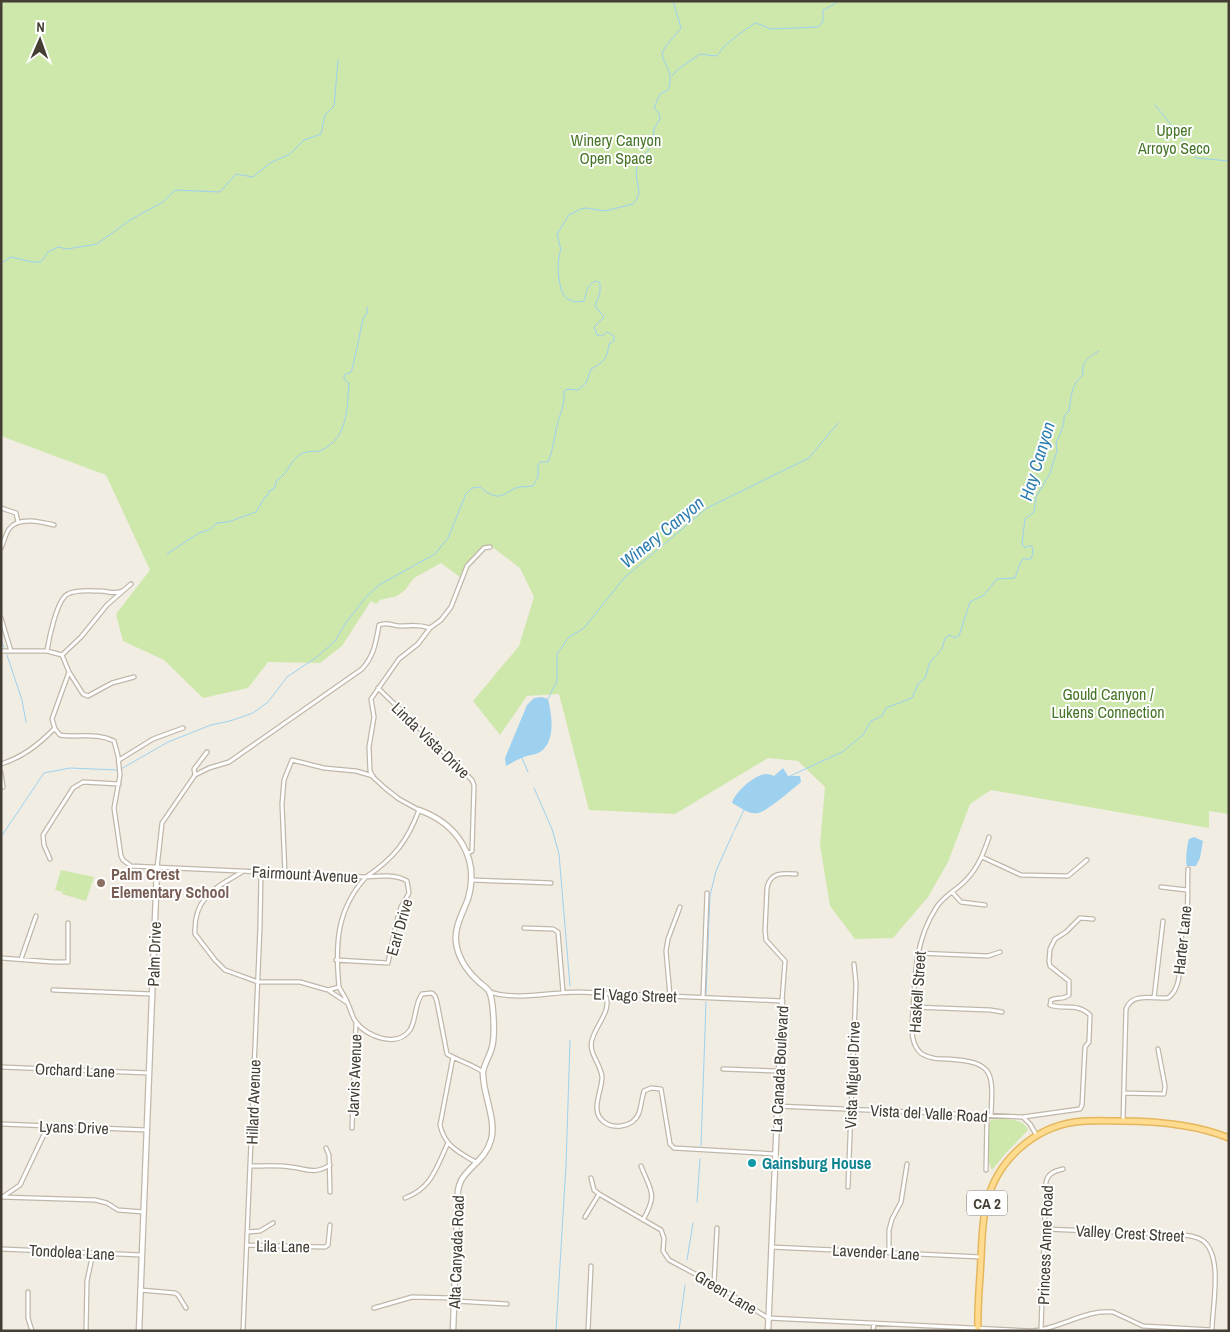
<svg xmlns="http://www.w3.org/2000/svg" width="1230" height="1332" viewBox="0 0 1230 1332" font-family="'Archivo Narrow',sans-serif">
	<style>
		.green { fill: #cee7ab }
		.water { fill: #9ed1f0 }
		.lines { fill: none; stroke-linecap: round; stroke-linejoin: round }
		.stream { stroke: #9ed1f0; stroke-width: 1 }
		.minor-casing { stroke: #c0b7a9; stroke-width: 5.5 }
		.tertiary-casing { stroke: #c0b7a9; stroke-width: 7 }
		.primary-casing { stroke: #e4b75f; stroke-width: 8 }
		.minor { stroke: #fff; stroke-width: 3 }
		.tertiary { stroke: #fff; stroke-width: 4.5 }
		.primary { stroke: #ffdb8f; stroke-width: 5 }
		.education-dot { fill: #8d6e63; stroke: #fff; stroke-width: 2 }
		.culture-dot { fill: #0f9aa8; stroke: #fff; stroke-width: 2 }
		.labels { text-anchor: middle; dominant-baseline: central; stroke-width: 4; stroke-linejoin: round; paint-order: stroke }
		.shield { fill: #fff; stroke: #7c7770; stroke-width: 1 }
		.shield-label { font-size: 15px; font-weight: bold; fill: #443d33 }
		.park-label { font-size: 16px; fill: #477527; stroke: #fff }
		.street-label { font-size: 16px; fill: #443d33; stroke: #fff }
		.education-label { font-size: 16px; font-weight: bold; fill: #785e54; stroke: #fff; text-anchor: start }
		.culture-label { font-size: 16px; font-weight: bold; fill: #0d838f; stroke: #fff; text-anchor: start }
		.water-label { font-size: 18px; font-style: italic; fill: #2d7daf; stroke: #fff }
	</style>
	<rect width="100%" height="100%" fill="#f2ede3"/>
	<!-- green -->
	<path class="green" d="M1,1H1229V814L1209,811V828L991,790L970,804L948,862L928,897L893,938L855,939L830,906L820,845L825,787L798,761L768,758L675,814L589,810L559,694L527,696L500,735L473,701L519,646L534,597L520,568L491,546C480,548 464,567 460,577L441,563L414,578L405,590L397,596L380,600L376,604L371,601L342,646L320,663L268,662L248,688L203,698L164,660L123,641L116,614L150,570L106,475L1,436Z
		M61,870L94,877L86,901L62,894L65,879L62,892L55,890Z
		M991,1120C1002,1118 1024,1118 1028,1130L1006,1153L992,1170C986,1159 985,1132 991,1120Z"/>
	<!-- water -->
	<path class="water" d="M542,697L548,699C552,715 556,742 540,752C535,755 529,755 524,757C518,759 512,763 506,766L505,758L527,705L534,698Z
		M783,768L788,776H800L801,782C794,788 766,812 758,813C749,815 740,807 732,803C735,792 754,775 766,774C768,774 773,775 774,776Z
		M1194,837L1203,841L1200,858L1196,866H1187C1185,861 1187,845 1189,839Z"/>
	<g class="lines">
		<!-- stream -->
		<path class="stream" d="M672,76L677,70L700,54L716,56C720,53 721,50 724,47C727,43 751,25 756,23L771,29L818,27L823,22V10L835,4L837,1
			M1155,105L1184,141L1196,158L1229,161
			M1,263L11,257L32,262H41L48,252L58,247L67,249L97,244L130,220L163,202L175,190L220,192L236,174L253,177L270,163L290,154L304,140L321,134L325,115L334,106L338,60
			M167,554L199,533L209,530L217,523L228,522L256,512L265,497L268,495L269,491L274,489L277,480C289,473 289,460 303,453C310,450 316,453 322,450C348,437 347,409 349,383L344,379V375L351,372L353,366L363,319L367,313V307
			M1,640L4,647
			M7,655L22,700L26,722
			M548,699L557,681V654L569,637L584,628L624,578L707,508L809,458L838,423
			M522,758L528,772
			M121,769L168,742L211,725L230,721L253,713L268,702L287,677L317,657L335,641L345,624L366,597L379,585L435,554L448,538L466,494L472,488L480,487C494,498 498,499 512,490C517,486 527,487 533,486L538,477V465L540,462H548C553,450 554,439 557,426C560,411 565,408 564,391L568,389L578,390L586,383L591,369C604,362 607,359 609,344L614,341V336L607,332L602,336L597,335L594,327L604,317L595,306L600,293V283L597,281C586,284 587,292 584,301C576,303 567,301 563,294C558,284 556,260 561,250L557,234L569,215L581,209L586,208L605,211L633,204L637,199L639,192L636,174L638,159L648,151L653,142L654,129L660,119L659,113L654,108L660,94L668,90C676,69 659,62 663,51C667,43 676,35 681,28L673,1
			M790,776L842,752L863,735L871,721L882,716L886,708L912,698L918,684L925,678L930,662L942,649L945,638L950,635L955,638L959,636L970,602L984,595L997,579L1015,578L1020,563L1023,559H1031L1033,553L1032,546H1028L1025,548L1022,544L1025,519L1034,512L1036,497L1050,473L1057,451L1056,442C1060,436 1065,423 1064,416L1069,411C1071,398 1071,384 1083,375C1081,362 1088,357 1099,351
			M534,788L552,829L559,854L570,986
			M734,831L744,810
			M1,837L44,773L70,768L117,770
			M706,995L710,896L716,871L733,833
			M701,1146L706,1002
			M697,1202L700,1159
			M687,1260L693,1223
			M556,1331L566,1165L570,1040
			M679,1331L685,1285"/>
		<!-- minor casing -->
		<g class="minor-casing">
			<path id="minor" d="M1,508L16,513L18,522
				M1,548C4,542 5,535 9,529C18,516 42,522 54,525
				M1,618L11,651
				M1,651H47L62,655
				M47,651C49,638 56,605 65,596C72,589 91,591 100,591C109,591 113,595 122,591
				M62,655L69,672L52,719L55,729L60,735C79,738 96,732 114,741L118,756L120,775L114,808L121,856L123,860L131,866L366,877C394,858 407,842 419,810L399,799L386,789L373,777L370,771L369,747L374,717L371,699L399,659L418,644L430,628L441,620L451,607L467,566L484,548L490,547
				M62,655L81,637L107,605L131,584
				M69,672L83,694L88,696L112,683L134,677
				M378,688L472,780L474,785L472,851L468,853
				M119,760L153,739L183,728
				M1,764C23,757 38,745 54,729
				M1,773L3,787
				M195,775L194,769L207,752
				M989,837C984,852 978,868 966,880C957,890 943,896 936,908C915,941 915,974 913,1011C912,1025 909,1044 922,1054C930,1059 939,1059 948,1059C995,1062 993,1073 991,1115
				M982,857L1021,875L1068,876L1087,860
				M50,859L44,845L43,835L73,788L83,782L119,784
				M157,868L162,823L195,775L209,768L229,762L362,669C374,656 376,642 379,625C387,621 392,626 400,626C412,626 417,624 430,628
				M242,872C215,888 193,898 195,934L215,960L225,970L258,982H300L328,990L339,987C342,993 346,998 348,1004C351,1010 352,1017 356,1022C367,1037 397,1048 410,1030C417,1018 414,1005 422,994L432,993L435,996L437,1002L447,1054C459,1061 472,1064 483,1072
				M285,873L282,804L284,780L292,760L324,768L356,771L373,776
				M472,880L551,883
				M1161,887L1187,890
				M952,892L961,902L985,905
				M524,928L553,929L558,932L563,992
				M917,953L988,956L1000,952
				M1,958L53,962H68V923
				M21,959L36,916
				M336,960L388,963L396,924L401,907L409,893L407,881C396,874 378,876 366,877C336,910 335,945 339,987
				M53,990L152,994
				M328,990L346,1002
				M489,992C519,1001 548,992 578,992L782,1001L785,961L766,940L765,931L767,888C770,872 782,873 796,874
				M605,994C613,1010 596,1024 592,1040C588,1053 601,1064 602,1077C602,1090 592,1107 600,1118C610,1131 633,1128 639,1113C641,1106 642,1098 644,1091L651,1088L661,1089L670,1144L674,1148L775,1154
				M670,996L666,951L668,939L680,907
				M703,997L707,893
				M1154,998L1163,921
				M913,1007L990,1010L1002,1012
				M453,1057L440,1125C445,1147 459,1152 477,1163
				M1,1067L149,1073
				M723,1069L778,1071
				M1124,1093L1164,1094L1165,1086L1158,1049
				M777,1106L1023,1117L1080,1109L1082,1105L1085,1047L1089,1042L1090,1015C1077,1002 1063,1010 1050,1005L1051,1000C1057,997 1063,1000 1069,995V981L1050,966L1049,961L1050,949L1055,939L1066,932L1080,918L1093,919
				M1023,1117L1030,1124L1037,1136
				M1123,1121L1126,1009C1132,992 1153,999 1168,998C1183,987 1179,963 1180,947C1180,937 1184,929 1186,920C1189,904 1187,885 1188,869
				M1,1124L147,1130
				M352,1128L356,1022
				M326,1148L329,1155L330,1192
				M251,1166C264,1166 278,1165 291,1167C308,1169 313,1175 330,1165
				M641,1166C651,1192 658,1193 643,1220
				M986,1170L987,1115
				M591,1178L594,1190L599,1194L661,1230L664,1238L663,1251L669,1260L714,1284L768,1318L1032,1331C1060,1329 1085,1309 1113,1312L1143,1326L1212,1330C1212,1307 1224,1255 1202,1240C1195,1236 1187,1235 1179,1235L1046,1229
				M848,1187L856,984L854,964
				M4,1196L20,1185L48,1126
				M1,1197L95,1200L107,1203L118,1210L144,1212
				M405,1198C432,1188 436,1168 448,1143
				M585,1217L599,1194
				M248,1232L260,1231L273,1223
				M247,1245L325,1247L328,1245L330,1225
				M771,1247L981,1257
				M1,1249L142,1255
				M889,1253V1230L892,1219L901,1202L907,1164
				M714,1284L717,1228
				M140,1290L175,1293L178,1295L186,1308
				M28,1292V1318L32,1331
				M455,1301L507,1304
				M374,1308L412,1297L454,1298
				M1041,1330L1046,1182C1048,1173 1055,1171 1063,1169
				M86,1331L87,1281L93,1253
				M243,1331L260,927L261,872
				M588,1331L591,1266
				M873,1331L874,1323"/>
		</g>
		<!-- tertiary casing -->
		<g class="tertiary-casing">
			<path id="tertiary" d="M419,810C458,824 480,858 468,899C463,912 454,928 456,942C458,958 466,970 478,981C481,984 487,988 489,991C494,1001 495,1037 492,1047C490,1056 484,1064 483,1072C482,1092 497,1120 491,1140C486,1158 471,1165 462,1179C460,1182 459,1186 458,1190L453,1331
				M139,1331L157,868
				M768,1331L782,1001"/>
		</g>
		<!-- primary casing -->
		<g class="primary-casing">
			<path id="primary" d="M978,1331C977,1307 980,1282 981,1258C982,1239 982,1220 987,1202C997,1161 1033,1128 1075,1122C1090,1120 1105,1121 1120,1121C1157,1121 1195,1124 1229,1138"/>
		</g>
		<!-- minor -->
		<use href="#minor" class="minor"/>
		<!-- tertiary -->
		<use href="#tertiary" class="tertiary"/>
		<!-- primary -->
		<use href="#primary" class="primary"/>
	</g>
	<!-- markers -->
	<circle class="education-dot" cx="101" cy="883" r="5"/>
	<circle class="culture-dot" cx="752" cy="1163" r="5"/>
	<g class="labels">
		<!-- shield labels -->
		<rect class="shield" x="967" y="1190.5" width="40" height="25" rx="4"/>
		<g class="shield-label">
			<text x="987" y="1203">CA 2</text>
		</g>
		<!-- park labels -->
		<g class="park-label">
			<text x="1174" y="130">Upper<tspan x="1174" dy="18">Arroyo Seco</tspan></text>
			<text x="616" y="140">Winery Canyon<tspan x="616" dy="18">Open Space</tspan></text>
			<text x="1108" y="694">Gould Canyon /<tspan x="1108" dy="18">Lukens Connection</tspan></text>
		</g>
		<!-- street labels -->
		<g class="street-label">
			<text transform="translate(431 740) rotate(44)">Linda Vista Drive</text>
			<text transform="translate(305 874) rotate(3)">Fairmount Avenue</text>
			<text transform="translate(399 927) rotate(-74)">Earl Drive</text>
			<text transform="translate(1182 940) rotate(-84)">Harter Lane</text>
			<text transform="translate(154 954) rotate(-88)">Palm Drive</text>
			<text transform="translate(917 992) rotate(-86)">Haskell Street</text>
			<text transform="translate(635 995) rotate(2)">El Vago Street</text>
			<text transform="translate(779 1069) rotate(-87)">La Canada Boulevard</text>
			<text transform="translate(75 1070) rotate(2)">Orchard Lane</text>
			<text transform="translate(354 1075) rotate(-88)">Jarvis Avenue</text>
			<text transform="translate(852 1075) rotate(-88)">Vista Miguel Drive</text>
			<text transform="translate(253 1102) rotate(-88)">Hillard Avenue</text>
			<text transform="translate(929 1113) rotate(3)">Vista del Valle Road</text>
			<text transform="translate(74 1127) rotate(2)">Lyans Drive</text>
			<text transform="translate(1130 1233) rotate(3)">Valley Crest Street</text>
			<text transform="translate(1045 1245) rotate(-88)">Princess Anne Road</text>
			<text transform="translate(283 1246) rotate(1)">Lila Lane</text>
			<text transform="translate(72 1252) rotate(3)">Tondolea Lane</text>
			<text transform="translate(456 1252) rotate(-88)">Alta Canyada Road</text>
			<text transform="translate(876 1252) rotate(3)">Lavender Lane</text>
			<text transform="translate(726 1292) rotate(31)">Green Lane</text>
		</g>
		<!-- education labels -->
		<g class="education-label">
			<text x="111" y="874">Palm Crest<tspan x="111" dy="18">Elementary School</tspan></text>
		</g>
		<!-- culture labels -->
		<g class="culture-label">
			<text x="762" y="1163">Gainsburg House</text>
		</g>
		<!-- water labels -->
		<g class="water-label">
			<text transform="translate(1037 461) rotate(-73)">Hay Canyon</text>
			<text transform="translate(662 532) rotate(-39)">Winery Canyon</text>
		</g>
	</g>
	<!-- border -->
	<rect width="1230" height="1332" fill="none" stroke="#443d33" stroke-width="5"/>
	<!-- north arrow -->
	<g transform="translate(40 40) rotate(2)" stroke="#ffffff" stroke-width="4" paint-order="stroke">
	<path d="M0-4L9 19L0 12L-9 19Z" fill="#443d33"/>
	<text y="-8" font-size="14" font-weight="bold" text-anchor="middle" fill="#443d33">N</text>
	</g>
</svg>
